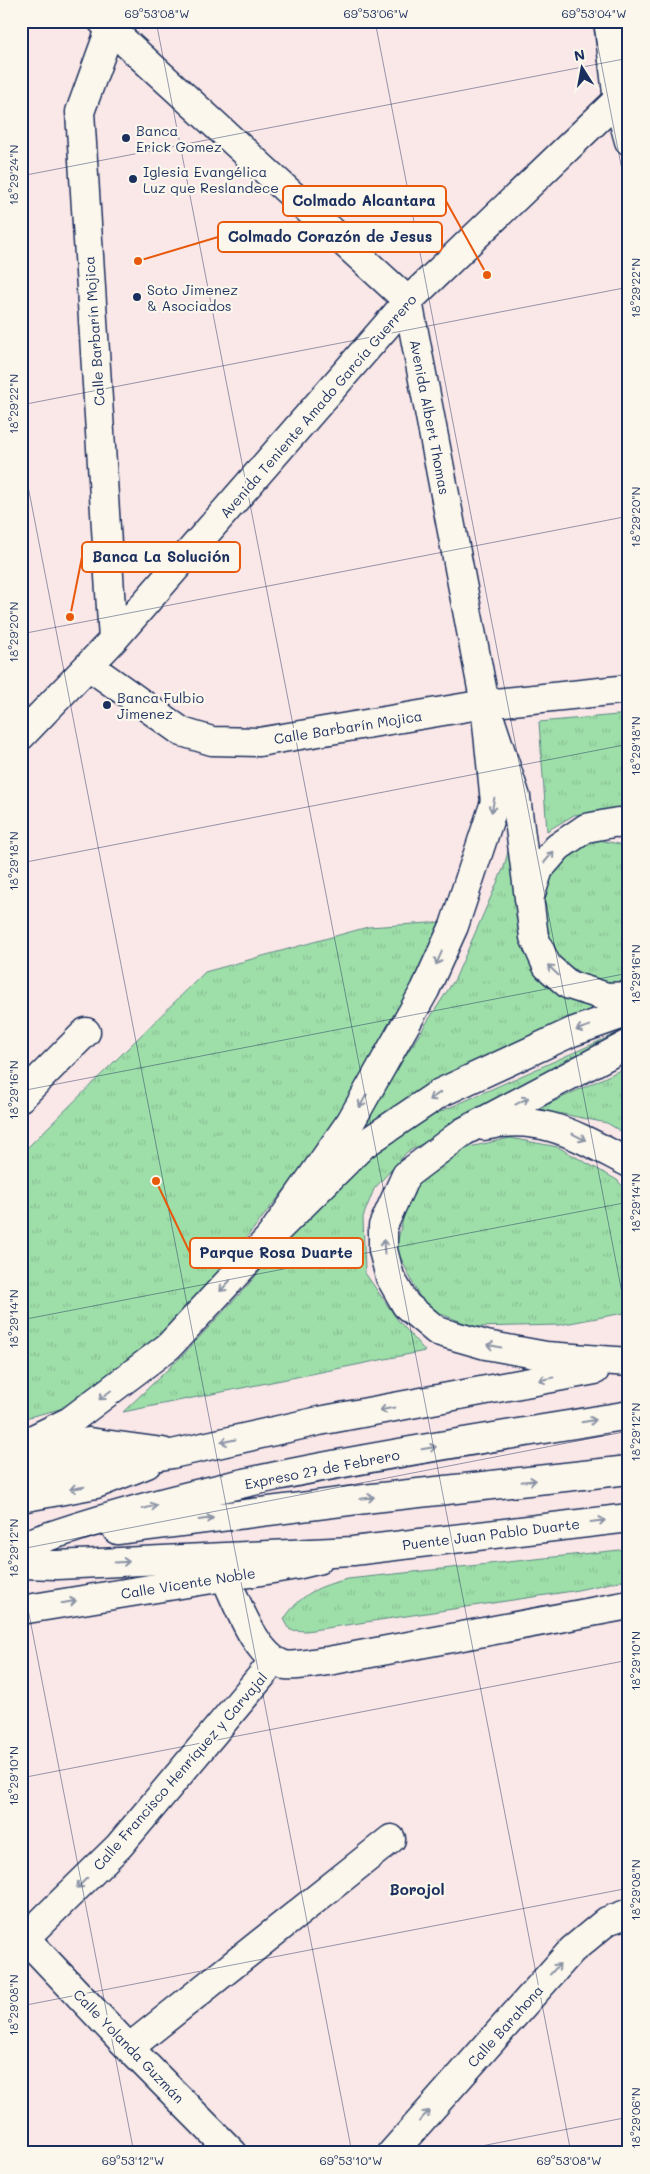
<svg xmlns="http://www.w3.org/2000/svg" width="650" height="2174" viewBox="0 0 650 2174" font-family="Mali,sans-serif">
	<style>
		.grass { fill: url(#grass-tufts); stroke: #5c8784 }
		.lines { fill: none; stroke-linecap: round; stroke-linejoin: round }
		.minor-casing { stroke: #1b2f5e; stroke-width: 31 }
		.secondary-casing { stroke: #1b2f5e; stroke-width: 31 }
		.primary-casing { stroke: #1b2f5e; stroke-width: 31 }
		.motorway-casing { stroke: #1b2f5e; stroke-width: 31 }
		.minor { stroke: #fbf7ec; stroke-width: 28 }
		.secondary { stroke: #fbf7ec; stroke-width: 28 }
		.primary { stroke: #fbf7ec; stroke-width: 28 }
		.motorway { stroke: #fbf7ec; stroke-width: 28 }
		.oneway { stroke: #8b93a5 }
		.ticks { fill: none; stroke: #1b2f5e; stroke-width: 1; stroke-opacity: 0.45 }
		.poi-dot { fill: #1b2f5e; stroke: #fbf7ec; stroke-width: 2 }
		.labels { text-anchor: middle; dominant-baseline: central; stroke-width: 4.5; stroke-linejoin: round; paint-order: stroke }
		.poi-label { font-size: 14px; fill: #1b2f5e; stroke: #fbf7ec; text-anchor: start }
		.street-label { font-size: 14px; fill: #1b2f5e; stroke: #fbf7ec }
		.neighbourhood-label { font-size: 15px; font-weight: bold; fill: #1b2f5e; stroke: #fbf7ec }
		.leader { fill: none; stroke: #e8590c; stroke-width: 2 }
		.callout-dot { fill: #e8590c; stroke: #fbf7ec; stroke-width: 2 }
		.callout { fill: #fbf7ec; stroke: #e8590c; stroke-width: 2 }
		.callout-label { font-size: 15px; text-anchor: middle; font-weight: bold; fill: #1b2f5e }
		.neatline { fill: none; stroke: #1b2f5e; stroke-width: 2 }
		.ticks-label { font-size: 12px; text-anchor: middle; fill: #1b2f5e }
	</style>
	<defs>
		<pattern id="grass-tufts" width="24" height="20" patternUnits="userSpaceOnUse" patternTransform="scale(1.25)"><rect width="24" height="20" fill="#9edfa9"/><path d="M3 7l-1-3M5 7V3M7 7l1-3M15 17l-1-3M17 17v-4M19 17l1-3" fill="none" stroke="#88c094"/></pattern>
	</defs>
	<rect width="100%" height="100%" fill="#fae7e7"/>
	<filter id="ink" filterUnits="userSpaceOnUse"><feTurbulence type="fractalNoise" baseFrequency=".02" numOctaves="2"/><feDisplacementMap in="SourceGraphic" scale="10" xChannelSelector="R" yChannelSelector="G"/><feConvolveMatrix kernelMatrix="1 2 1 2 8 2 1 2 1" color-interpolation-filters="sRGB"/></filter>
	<g filter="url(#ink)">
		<!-- grass -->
		<path class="grass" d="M629,714V807L574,815L547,831L539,722Z
			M512,836L536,971L556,993L599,1009L351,1140L455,979L504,867Z
			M599,840L629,846V983L619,985L586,976L557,959L542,922L540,891L563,855Z
			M445,922L343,1116L196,1301L140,1352L72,1406L21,1419V1154L205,972L368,927Z
			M629,1028V1030L407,1152L374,1189L363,1217L365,1273L397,1319L425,1351L123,1412L183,1355L248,1285L299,1225L361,1163L422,1120Z
			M629,1066V1136L607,1123L538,1109Z
			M510,1138L558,1147L617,1180L629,1193V1312L559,1325L475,1327L425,1308L396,1248L410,1190L465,1148Z
			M629,1549V1579L573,1591L306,1631L290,1630L284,1619C302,1593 319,1586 348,1579Z"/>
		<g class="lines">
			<!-- minor casing -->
			<g class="minor-casing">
				<path id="minor" d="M113,21L80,112L113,640
					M608,21L618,101
					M89,666L182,732L212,741L259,742L485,704L629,689
					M21,736L113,640L408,301
					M21,1097L86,1032
					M225,1577C237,1602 256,1658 285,1665C298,1667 314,1662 328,1661L629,1605
					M25,1938L129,2048L233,2153
					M21,1942L119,1846L274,1661
					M129,2048L391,1839
					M392,2153L572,1950L607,1921L629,1913"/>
			</g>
			<!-- secondary casing -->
			<g class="secondary-casing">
				<path id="secondary" d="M618,101L629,141
					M408,301L629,89
					M21,1445L70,1421L169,1346L270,1237L351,1121L425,990L454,926L495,802L485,704L408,301L102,21
					M21,1455L89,1442L163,1452"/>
			</g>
			<!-- primary casing -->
			<g class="primary-casing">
				<path id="primary" d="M485,704L516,797L534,937L547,966L569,985L607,997L629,996
					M529,899L539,869L558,847L586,828L618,822L629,827
					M270,1237L363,1145L440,1093L572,1032L629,1012
					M21,1498L96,1484L147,1464
					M21,1610L297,1565L318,1560"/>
			</g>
			<!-- motorway casing -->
			<g class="motorway-casing">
				<path id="motorway" d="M629,1044L463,1132L406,1175L383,1226V1250L390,1277L406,1305L437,1331L486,1345L546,1356L629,1362
					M484,1126C542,1112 580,1138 629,1163
					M21,1479L172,1454L319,1421L595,1370
					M117,1530L373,1498L629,1470
					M21,1546C215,1476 426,1449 629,1415
					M21,1564L57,1565L353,1551L629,1518"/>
			</g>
			<!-- minor -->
			<use href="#minor" class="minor"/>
			<!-- secondary -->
			<use href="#secondary" class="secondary"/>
			<!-- primary -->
			<use href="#primary" class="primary"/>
			<!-- motorway -->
			<use href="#motorway" class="motorway"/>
		</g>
		<!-- one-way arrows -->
		<defs><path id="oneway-shaft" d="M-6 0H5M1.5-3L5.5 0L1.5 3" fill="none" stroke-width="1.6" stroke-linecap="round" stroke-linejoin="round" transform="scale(1.25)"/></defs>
		<g class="oneway">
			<use href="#oneway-shaft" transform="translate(493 805) rotate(101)"/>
			<use href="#oneway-shaft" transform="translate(549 857) rotate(-50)"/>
			<use href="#oneway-shaft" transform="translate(439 958) rotate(114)"/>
			<use href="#oneway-shaft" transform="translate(553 970) rotate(-136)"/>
			<use href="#oneway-shaft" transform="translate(583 1028) rotate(161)"/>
			<use href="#oneway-shaft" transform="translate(435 1096) rotate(147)"/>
			<use href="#oneway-shaft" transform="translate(363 1101) rotate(119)"/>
			<use href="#oneway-shaft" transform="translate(522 1101) rotate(-28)"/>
			<use href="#oneway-shaft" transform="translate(579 1137) rotate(27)"/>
			<use href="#oneway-shaft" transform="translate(384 1247) rotate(-94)"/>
			<use href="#oneway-shaft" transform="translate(225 1286) rotate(133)"/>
			<use href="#oneway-shaft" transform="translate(494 1346) rotate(-169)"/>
			<use href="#oneway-shaft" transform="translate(546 1379) rotate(169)"/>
			<use href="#oneway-shaft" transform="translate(105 1395) rotate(143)"/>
			<use href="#oneway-shaft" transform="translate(387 1409) rotate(169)"/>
			<use href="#oneway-shaft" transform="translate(589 1421) rotate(-9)"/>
			<use href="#oneway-shaft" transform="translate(228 1441) rotate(168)"/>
			<use href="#oneway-shaft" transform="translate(429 1448) rotate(-9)"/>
			<use href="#oneway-shaft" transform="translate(529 1481) rotate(-6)"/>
			<use href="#oneway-shaft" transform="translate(77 1488) rotate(170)"/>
			<use href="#oneway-shaft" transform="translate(367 1498) rotate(-7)"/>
			<use href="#oneway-shaft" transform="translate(150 1507) rotate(-15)"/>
			<use href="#oneway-shaft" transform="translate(206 1519) rotate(-7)"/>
			<use href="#oneway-shaft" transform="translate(598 1521) rotate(-7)"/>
			<use href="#oneway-shaft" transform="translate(122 1562) rotate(-3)"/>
			<use href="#oneway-shaft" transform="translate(69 1602) rotate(-9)"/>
			<use href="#oneway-shaft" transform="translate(82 1883) rotate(135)"/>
			<use href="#oneway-shaft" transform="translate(555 1969) rotate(-48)"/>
			<use href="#oneway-shaft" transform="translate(424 2116) rotate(-48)"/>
		</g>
	</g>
	<!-- ticks -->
	<path class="ticks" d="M156,21L571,2153M375,21L629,1329M593,21L629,206M21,176L629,58M21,405L629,287M21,450L352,2153M21,634L629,516M21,863L629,744M21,1091L629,973M21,1320L629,1202M21,1549L629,1431M21,1573L134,2153M21,1778L629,1660M21,2006L629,1888M446,2153L629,2117"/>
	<!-- markers -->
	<g class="poi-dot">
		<circle cx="126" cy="138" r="5"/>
		<circle cx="133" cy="179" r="5"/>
		<circle cx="137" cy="297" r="5"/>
		<circle cx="107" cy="705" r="5"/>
	</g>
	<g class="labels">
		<!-- poi labels -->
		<g class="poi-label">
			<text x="136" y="130">Banca<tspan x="136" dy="16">Erick Gomez</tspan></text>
			<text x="143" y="171">Iglesia Evangélica<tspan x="143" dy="16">Luz que Reslandece</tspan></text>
			<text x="147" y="289">Soto Jimenez<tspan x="147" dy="16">&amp; Asociados</tspan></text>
			<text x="117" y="697">Banca Fulbio<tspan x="117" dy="16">Jimenez</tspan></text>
		</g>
		<!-- street labels -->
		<g class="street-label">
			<text transform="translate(94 331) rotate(-94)">Calle Barbarín Mojica</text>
			<text transform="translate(318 406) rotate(-49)">Avenida Teniente Amado García Guerrero</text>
			<text transform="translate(430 417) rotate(79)">Avenida Albert Thomas</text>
			<text transform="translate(348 727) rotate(-9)">Calle Barbarín Mojica</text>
			<text transform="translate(322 1469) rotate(-11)">Expreso 27 de Febrero</text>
			<text transform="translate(491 1534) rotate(-7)">Puente Juan Pablo Duarte</text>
			<text transform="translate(188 1583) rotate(-9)">Calle Vicente Noble</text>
			<text transform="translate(180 1771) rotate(-49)">Calle Francisco Henríquez y Carvajal</text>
			<text transform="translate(505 2026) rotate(-48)">Calle Barahona</text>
			<text transform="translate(129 2046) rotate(46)">Calle Yolanda Guzmán</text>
		</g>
		<!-- neighbourhood labels -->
		<g class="neighbourhood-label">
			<text x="417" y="1889">Borojol</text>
		</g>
	</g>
	<!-- callouts -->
	<path class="leader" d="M487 275L446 201M138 261L218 237M70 617L82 557M156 1181L190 1253"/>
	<g class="callout-dot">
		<circle cx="487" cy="275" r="5"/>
		<circle cx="138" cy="261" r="5"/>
		<circle cx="70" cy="617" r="5"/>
		<circle cx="156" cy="1181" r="5"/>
	</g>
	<g class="callout">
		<rect x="283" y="186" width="163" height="30" rx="5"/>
		<rect x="218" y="222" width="224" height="30" rx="5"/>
		<rect x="82" y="542" width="158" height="30" rx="5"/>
		<rect x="190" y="1238" width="173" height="30" rx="5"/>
	</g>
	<g class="callout-label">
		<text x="364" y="206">Colmado Alcantara</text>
		<text x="330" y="242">Colmado Corazón de Jesus</text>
		<text x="161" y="562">Banca La Solución</text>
		<text x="276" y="1258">Parque Rosa Duarte</text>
	</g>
	<!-- margin -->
	<rect width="650" height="2174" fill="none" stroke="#fbf7ec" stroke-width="55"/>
	<!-- north arrow -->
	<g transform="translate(582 68) rotate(349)" stroke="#fbf7ec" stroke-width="4" paint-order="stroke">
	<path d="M0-4L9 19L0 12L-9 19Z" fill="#1b2f5e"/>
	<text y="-8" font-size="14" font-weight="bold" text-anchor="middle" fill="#1b2f5e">N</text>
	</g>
	<rect x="28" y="28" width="594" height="2118" class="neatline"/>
	<g class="ticks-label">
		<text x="157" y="18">69°53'08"W</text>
		<text x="376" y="18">69°53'06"W</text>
		<text x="594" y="18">69°53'04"W</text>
		<text transform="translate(14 175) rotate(-90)" y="4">18°29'24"N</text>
		<text transform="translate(636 288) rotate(-90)" y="4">18°29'22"N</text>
		<text transform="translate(14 404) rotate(-90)" y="4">18°29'22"N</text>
		<text transform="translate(636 517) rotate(-90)" y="4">18°29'20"N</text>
		<text transform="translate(14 632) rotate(-90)" y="4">18°29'20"N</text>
		<text transform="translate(636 746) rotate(-90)" y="4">18°29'18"N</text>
		<text transform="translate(14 861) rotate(-90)" y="4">18°29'18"N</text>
		<text transform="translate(636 974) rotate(-90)" y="4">18°29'16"N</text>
		<text transform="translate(14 1090) rotate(-90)" y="4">18°29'16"N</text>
		<text transform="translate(636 1203) rotate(-90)" y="4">18°29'14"N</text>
		<text transform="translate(14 1319) rotate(-90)" y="4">18°29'14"N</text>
		<text transform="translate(636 1432) rotate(-90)" y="4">18°29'12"N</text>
		<text transform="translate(14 1548) rotate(-90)" y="4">18°29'12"N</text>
		<text transform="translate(636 1661) rotate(-90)" y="4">18°29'10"N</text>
		<text transform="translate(14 1776) rotate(-90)" y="4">18°29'10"N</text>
		<text transform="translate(636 1890) rotate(-90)" y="4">18°29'08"N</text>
		<text transform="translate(14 2005) rotate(-90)" y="4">18°29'08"N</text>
		<text transform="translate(636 2118) rotate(-90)" y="4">18°29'06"N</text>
		<text x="133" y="2165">69°53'12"W</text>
		<text x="351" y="2165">69°53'10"W</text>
		<text x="569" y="2165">69°53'08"W</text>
	</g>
</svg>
